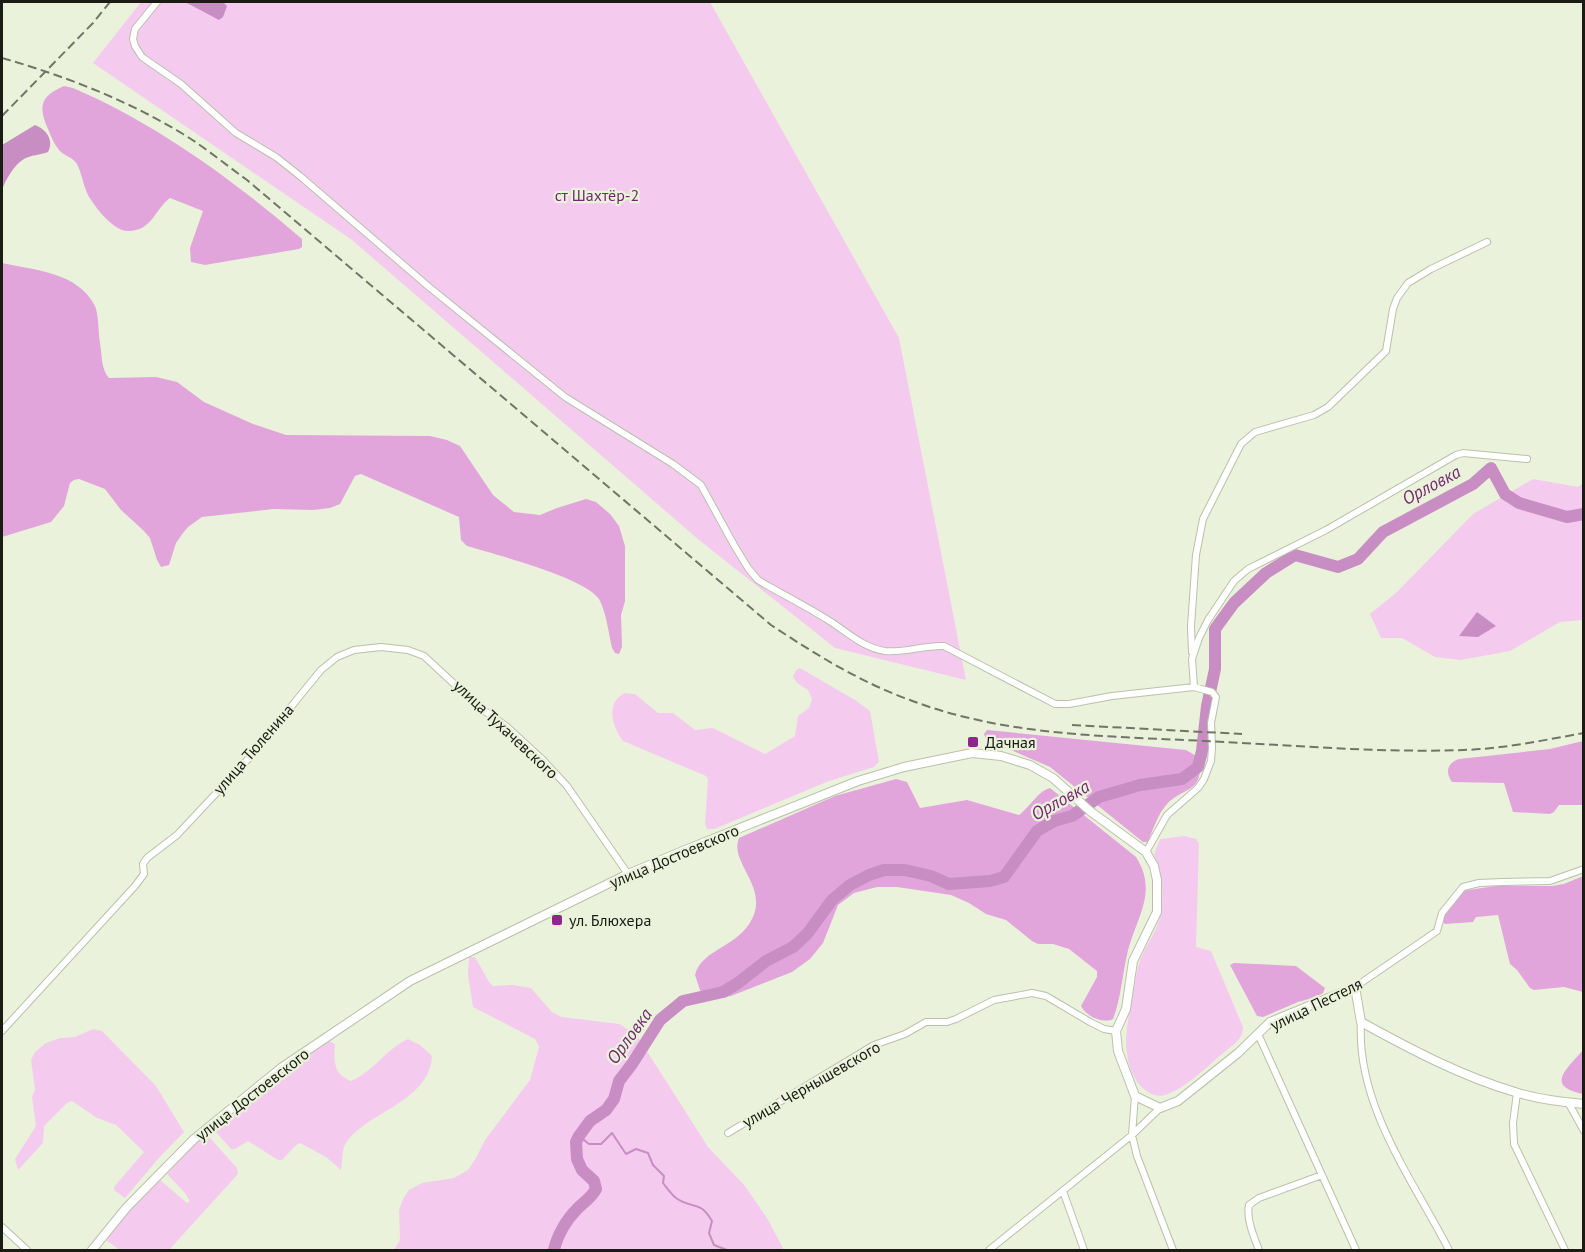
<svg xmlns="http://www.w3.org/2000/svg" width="1585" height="1252" viewBox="0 0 1585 1252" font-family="'PT Sans',sans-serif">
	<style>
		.green { fill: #f4cbef }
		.forest { fill: #e1a5dc }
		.water { fill: #c88ec3 }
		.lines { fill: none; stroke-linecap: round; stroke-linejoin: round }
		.stream { stroke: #c88ec3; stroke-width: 2 }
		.river { stroke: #c88ec3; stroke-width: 12 }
		.street-casing { stroke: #bac1ab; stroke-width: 8 }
		.secondary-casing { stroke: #bac1ab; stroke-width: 10 }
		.street { stroke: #fff; stroke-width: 6 }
		.secondary { stroke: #fff; stroke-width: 8 }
		.rail { stroke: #717567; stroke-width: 2; stroke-dasharray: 9 4.5; stroke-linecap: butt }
		.poi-dot { fill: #8f268b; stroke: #ebf2db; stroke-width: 2 }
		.labels { text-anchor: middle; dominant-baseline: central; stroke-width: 4.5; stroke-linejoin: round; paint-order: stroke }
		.park-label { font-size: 16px; fill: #6f2a6c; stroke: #ebf2db }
		.street-label { font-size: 16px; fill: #1a1c14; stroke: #ebf2db }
		.poi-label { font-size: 16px; fill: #1a1c14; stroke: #ebf2db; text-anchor: start }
		.water-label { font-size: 18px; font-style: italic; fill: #722c6e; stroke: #ebf2db }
	</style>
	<rect width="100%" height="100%" fill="#ebf2db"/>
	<!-- green -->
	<path class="green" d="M141,2H710L899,338L966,680L835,648L699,540L352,240L93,63Z
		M1533,479L1578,487L1583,483V620L1560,622L1510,651L1461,660L1435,657L1402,638H1381L1370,614L1397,592L1473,514Z
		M800,668L855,700L870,711L879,762L874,767L829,781L714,829H707L705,823L708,779L706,776L623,741C612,727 605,702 625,693L635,694L658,713H673L695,730L713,728L765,754L795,736L798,716L809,708L812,699L808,690L797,683L793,677L796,670Z
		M1185,836L1196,839L1199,843L1196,947L1211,951L1243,1027C1243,1036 1238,1041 1232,1046C1212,1061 1188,1088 1165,1095C1155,1098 1144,1091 1138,1083C1118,1055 1128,1020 1134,989C1136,979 1137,967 1141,958C1147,943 1159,928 1161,912C1164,892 1162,872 1154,854L1160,839Z
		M469,957H475L489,982L493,986L513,985L531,988L552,1012L562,1017L619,1024L636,1034L708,1147L745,1186L767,1218L784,1250H394L400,1240L399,1210L403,1199L409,1190L422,1183L454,1178L468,1170L476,1158L485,1140L530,1080L539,1047L535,1039L473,1007L468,975Z
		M93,1029L102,1031L156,1086L184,1132L158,1159L125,1198L114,1190V1187L144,1152L116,1125L97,1118L72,1101L67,1103L44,1126L43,1143L18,1170L15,1159L36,1126L32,1097L35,1090L31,1060L35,1052L46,1043L60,1038L75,1037Z
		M408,1039L420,1045L432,1056C430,1102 366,1112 346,1143C341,1151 343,1161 341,1170L326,1157L300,1143L295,1146L282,1160H278L248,1141L235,1149H231L214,1130L217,1124L326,1041H329L335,1044C334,1061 333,1074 351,1081C373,1072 386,1049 408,1039Z
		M205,1136L210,1138L237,1168L238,1174L169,1250H120L107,1241L108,1235L159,1179L187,1203L190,1201L185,1193L167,1174L200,1139Z"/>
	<!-- forest -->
	<path class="forest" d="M64,86L73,88C157,124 233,180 302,239V247L299,249L205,265L191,262L190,248L203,211L170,198C155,209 152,231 128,231C113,231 95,207 88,195C83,185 82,174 77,164C73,157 64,156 59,150C54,144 51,136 48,129C38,107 40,96 64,86Z
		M2,263C34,270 78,272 95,306C99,316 98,332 100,343C102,355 101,369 109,378L156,377L177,382L204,402L253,424L286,435L430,436L447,440L460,446L493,495L514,512L540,515L557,508L586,499L596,502L610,514L619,526L625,546V601L621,615L622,647L619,654L615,653L612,648C609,635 606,611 599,599C586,578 494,554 467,546L461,540L459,517L361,474L355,476L340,504L330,508L313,510L273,509L202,517L188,527L183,533L176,543L169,565L161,567L157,560L150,538L143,530L121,510L105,489L79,479L74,480L70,483L64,506L51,522L2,537Z
		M987,730L1186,750L1198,757C1206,793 1184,786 1167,804C1158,814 1153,829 1148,842H1143L1050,767L986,739L984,734Z
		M1583,741V805H1559L1554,812L1550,814L1513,812L1504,783L1452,782C1445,772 1447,763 1459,759L1550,749Z
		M896,779L907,782L920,808L967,800L1019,815C1030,807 1038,791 1050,788L1136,857C1159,893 1135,919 1127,955C1122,977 1121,998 1113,1019C1102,1024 1086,1016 1081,1006L1097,977V971L1069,949L1053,944H1038L1032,941L1006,920L986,914L969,903L951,895L897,887H877L854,893L838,905L823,943L810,959L792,972L731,996L709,999L701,993L695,975C702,948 739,948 753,917C767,885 729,862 739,838L835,796Z
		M1583,876V992L1564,987L1534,990L1530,988L1517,970L1510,964L1498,915L1476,917L1473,922L1445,924L1441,920L1442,914L1462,891L1495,886H1552L1564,884Z
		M1234,963L1296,966L1325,988L1323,993L1316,997L1298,1002L1263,1017L1257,1016L1230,965Z
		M1583,1050V1094C1544,1086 1567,1069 1583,1050Z"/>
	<!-- water -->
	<path class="water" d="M185,2H223L227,6L223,17L219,20Z
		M35,125C47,130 54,140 48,152C41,155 30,155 24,159C14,165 6,179 2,190V145Z
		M1477,612L1496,626L1478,637L1459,636Z"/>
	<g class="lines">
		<!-- stream -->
		<path class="stream" d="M579,1136L589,1144H601L612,1133L626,1154L636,1149L648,1153L653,1165L664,1176L663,1183C667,1188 671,1194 676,1198C693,1210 699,1199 712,1221L709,1233L714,1245L727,1250"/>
		<!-- river -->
		<path class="river" d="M554,1250C557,1236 566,1220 577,1209C584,1202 591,1198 596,1189L594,1181L582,1170L577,1159L576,1142L579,1136L590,1121L606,1110L614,1099L619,1081L632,1064L660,1020L683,1001L723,992L738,983L766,961L793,947L807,934L832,900L850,885L869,875L884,870H905L931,876L949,884L990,881L1004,877L1037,831L1054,821L1072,816L1099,797L1140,785L1182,779L1198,767L1202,751L1207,706L1215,669V629L1234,603L1266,573L1295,555L1338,567L1358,559L1383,532L1473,484L1491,468L1505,494L1519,503L1567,517L1584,514"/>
		<!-- street casing -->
		<g class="street-casing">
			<path id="street" d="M157,2L135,29L133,39L135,46L142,57L181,84L236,133L276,157L300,176L429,287L565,397L673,464L701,485L734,545L748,568L758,580L768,586C788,597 809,608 828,620C846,631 863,648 885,651C904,653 925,645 944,646L1055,704H1069L1112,696L1194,687
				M1192,652L1191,626L1196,555L1203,519L1241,444L1255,432L1314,415L1328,407L1386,351L1393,309L1397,298L1408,283L1431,269L1487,242
				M1146,852L1167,815L1198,788L1204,779L1211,761L1212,748L1211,723L1216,697L1212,692L1194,687L1192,659L1199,638L1208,620L1234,581L1248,569L1326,530L1456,455L1463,453L1527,459
				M1355,987L1437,931L1442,913L1463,887L1479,883L1502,882L1550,881L1584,869
				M1361,1022C1356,1105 1413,1180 1449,1250
				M2,1031L135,886L144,874L143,864L147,858L177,835L251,756L321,670L337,657L354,650L381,647L408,650L424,656L479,707L506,726L543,760L567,786L628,874
				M1258,1034L1356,1250
				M1517,1093L1513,1123L1514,1144L1565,1250
				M1135,1096L1132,1135L1137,1156L1173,1250
				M1568,1102L1584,1131
				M728,1133L874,1045L905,1034L926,1022H947L956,1019L994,1000L1032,993L1046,996L1090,1022L1104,1029L1116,1031
				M1063,1191L1084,1250
				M2,1227L27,1250
				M989,1250L1132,1135L1160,1108
				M1259,1250C1254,1237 1246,1219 1249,1205L1259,1198L1322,1175"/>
		</g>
		<!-- secondary casing -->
		<g class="secondary-casing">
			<path id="secondary" d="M92,1250L127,1207L194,1139L281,1068L410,981L628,874L685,850L858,781L904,767L972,753L1001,756L1030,765L1053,778L1090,811L1146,852L1154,866L1157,880V912L1133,961L1126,1009L1116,1031L1118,1051L1135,1096L1160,1108L1178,1101L1238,1053L1270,1022L1355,987L1361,1022C1410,1049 1461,1076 1515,1092C1537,1099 1561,1102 1584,1104"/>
		</g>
		<!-- street -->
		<use href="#street" class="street"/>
		<!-- secondary -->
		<use href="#secondary" class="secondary"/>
		<!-- rail -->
		<path class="rail" d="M2,58C65,76 127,100 183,134C206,148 226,165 247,180L771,625C815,654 860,682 910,700C1004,736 1106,736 1205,741C1290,745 1377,753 1463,750C1503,749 1544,740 1584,733
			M2,116L93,23L110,2
			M1072,725L1242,734"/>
	</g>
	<!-- markers -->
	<g class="poi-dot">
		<rect x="967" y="736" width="12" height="12" rx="3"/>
		<rect x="551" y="914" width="12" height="12" rx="3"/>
	</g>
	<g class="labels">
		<!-- park labels -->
		<g class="park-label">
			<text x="597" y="195">ст Шахтёр-2</text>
		</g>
		<!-- street labels -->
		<g class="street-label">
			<text transform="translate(506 729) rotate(43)">улица Тухачевского</text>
			<text transform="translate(253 749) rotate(-49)">улица Тюленина</text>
			<text transform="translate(674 856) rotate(-23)">улица Достоевского</text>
			<text transform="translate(1316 1004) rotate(-26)">улица Пестеля</text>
			<text transform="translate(811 1084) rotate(-30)">улица Чернышевского</text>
			<text transform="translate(252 1094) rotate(-38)">улица Достоевского</text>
		</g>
		<!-- poi labels -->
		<g class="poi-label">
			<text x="985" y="742">Дачная</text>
			<text x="569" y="920">ул. Блюхера</text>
		</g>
		<!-- water labels -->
		<g class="water-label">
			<text transform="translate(1431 485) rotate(-28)">Орловка</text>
			<text transform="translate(1060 800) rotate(-29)">Орловка</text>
			<text transform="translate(629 1036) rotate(-54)">Орловка</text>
		</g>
	</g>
	<!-- border -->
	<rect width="1585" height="1252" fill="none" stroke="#1a1c14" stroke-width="6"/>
</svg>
